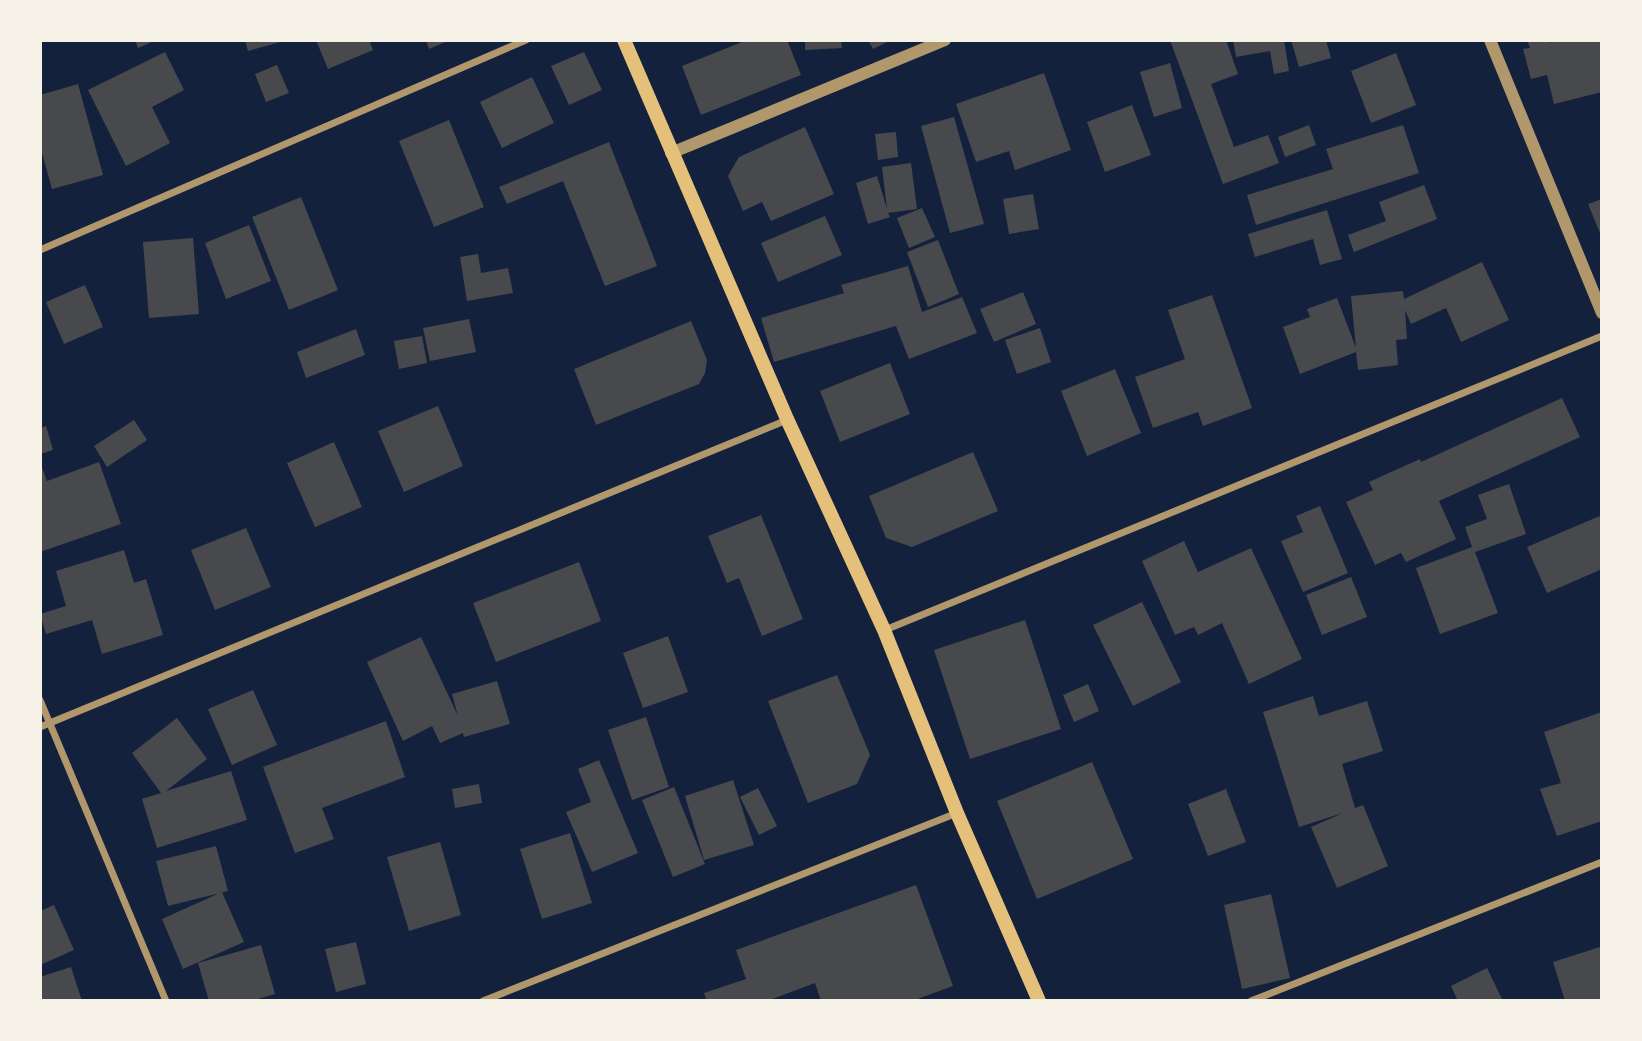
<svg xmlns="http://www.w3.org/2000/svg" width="1642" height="1041" viewBox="0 0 1642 1041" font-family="Rubik,sans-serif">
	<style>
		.building { fill: #48494c }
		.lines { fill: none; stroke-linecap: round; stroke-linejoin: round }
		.minor { stroke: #b1986c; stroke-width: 7 }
		.tertiary { stroke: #b1986c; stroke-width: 12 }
		.secondary { stroke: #e5c07b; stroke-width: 14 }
	</style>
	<rect width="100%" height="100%" fill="#14213d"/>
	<!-- building -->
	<path class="building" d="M135,40H156L138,48Z
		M245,40H284V41L248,51Z
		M316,40H369L373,50L328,69Z
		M426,40H450L429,49Z
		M747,40H787L801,75L701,115L682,66Z
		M805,40H841L842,48L805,50Z
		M868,40H891L873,49Z
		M1170,40H1226L1238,74L1211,84L1234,147L1268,135L1279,163L1223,184Z
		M1233,40H1284L1289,71L1274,74L1270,51L1236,57Z
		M1291,40H1326L1331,58L1299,67Z
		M1527,40H1554L1548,43L1560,40H1602V92L1554,104L1547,75L1531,79L1523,49L1530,48Z
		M165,52L184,90L152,107L170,143L126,166L88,90Z
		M584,52L602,90L569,105L551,66Z
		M1396,53L1416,105L1371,123L1351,71Z
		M1170,63L1182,108L1154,117L1140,72Z
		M277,65L289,93L266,102L255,74Z
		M1044,73L1071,150L1015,170L1009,151L976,162L956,104Z
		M532,77L554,123L502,148L480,102Z
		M78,84L103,175L52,189L40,146V95Z
		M1132,105L1151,155L1105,172L1087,122Z
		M954,117L984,224L950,233L921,126Z
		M449,120L484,207L434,227L399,141Z
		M1309,125L1316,145L1285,157L1278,137Z
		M1403,125L1419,173L1256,225L1247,195L1333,169L1326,149Z
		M805,127L834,194L771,221L762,202L743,211L728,176L739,157Z
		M896,132L898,157L878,160L875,134Z
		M609,142L657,266L605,286L563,181L507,204L499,187Z
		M911,163L917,209L888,213L890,217L868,224L856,183L877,176L887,209L882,167Z
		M1424,185L1437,219L1354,252L1348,235L1386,221L1379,202Z
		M1033,194L1039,229L1009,234L1003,199Z
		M301,197L338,290L289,310L252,217Z
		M1602,199V238L1588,204Z
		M922,208L935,237L909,248L897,218Z
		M1327,210L1342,259L1320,265L1313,239L1255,257L1248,234Z
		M825,216L842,255L778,282L761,243Z
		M249,225L271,281L226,299L205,243Z
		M193,238L199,314L149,318L143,242Z
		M938,240L959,294L928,307L907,252Z
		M478,254L481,273L508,268L513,293L467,301L460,257Z
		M1482,262L1509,320L1461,342L1446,308L1411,324L1405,310L1407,339L1396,340L1398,365L1358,370L1356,352L1300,374L1283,327L1310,317L1307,309L1337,298L1356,348L1351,296L1403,291L1404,299Z
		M908,266L922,312L962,297L977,333L909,359L896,326L774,362L761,318L844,293L841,285Z
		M85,285L103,327L64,344L46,302Z
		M1023,292L1036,324L994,342L980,309Z
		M1212,295L1252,408L1203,426L1198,412L1153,428L1135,377L1185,359L1168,310Z
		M469,319L476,352L430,361L423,328Z
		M691,321L707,360L705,373L699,384L596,425L574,369Z
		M1040,328L1051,362L1017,374L1005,340Z
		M356,329L365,355L306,378L297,352Z
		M422,336L427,363L399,369L394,341Z
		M890,363L910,414L840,442L820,391Z
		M1115,369L1141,433L1087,456L1061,391Z
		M1562,398L1580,437L1439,501L1456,539L1406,562L1401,553L1375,565L1346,502L1373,490L1369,482L1420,459L1421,462Z
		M438,406L463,466L404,492L378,431Z
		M134,420L147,440L107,467L94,446Z
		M46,426L53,450L40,454V428Z
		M334,442L362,507L315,527L287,463Z
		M973,452L998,511L912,547L886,538L869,496Z
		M40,462L47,481L99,462L121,524L40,552Z
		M1509,484L1526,534L1475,552L1498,613L1440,634L1416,568L1472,547L1465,527L1487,519L1478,495Z
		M1320,506L1348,573L1303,592L1281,541L1303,532L1296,516Z
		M761,515L803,619L762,636L739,578L727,583L708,536Z
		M1602,515V569L1547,593L1527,547Z
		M246,528L271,587L215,610L191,550Z
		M1184,541L1198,572L1251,548L1302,659L1249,684L1222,623L1198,635L1194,627L1175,635L1142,561Z
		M124,550L134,583L146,579L163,635L102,654L92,620L46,634L40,614L66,606L56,571Z
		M579,562L601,621L496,662L473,603Z
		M1351,577L1367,617L1322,635L1306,595Z
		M1142,602L1181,682L1133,706L1093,625Z
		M1025,620L1061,729L970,759L934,650Z
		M668,636L688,692L643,708L623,653Z
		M421,637L458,716L452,694L497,681L510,724L464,737L463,733L440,743L432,726L403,741L367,662Z
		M837,675L870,755L857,784L808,803L768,701Z
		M1088,684L1099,711L1074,722L1063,695Z
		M253,690L277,745L232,765L208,709Z
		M1313,696L1319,716L1367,701L1383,751L1342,764L1355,808L1363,805L1388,866L1337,888L1311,827L1343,813L1299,827L1263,712Z
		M1602,712V821L1557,836L1540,789L1561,783L1544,732Z
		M646,717L669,787L632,800L608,730Z
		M177,718L207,759L166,791L231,771L247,820L157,848L142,799L161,793L132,753Z
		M386,721L405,777L322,808L334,839L295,853L263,767Z
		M599,760L638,853L592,872L566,812L591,802L578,769Z
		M1092,762L1133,859L1037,899L997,801Z
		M733,780L754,845L704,860L685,796Z
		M479,784L482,803L455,808L452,789Z
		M674,787L705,864L673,877L642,800Z
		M758,788L777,826L759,835L740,797Z
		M1226,789L1246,842L1208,856L1188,804Z
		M570,833L592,903L542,919L520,849Z
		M440,842L461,915L409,931L387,857Z
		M216,846L228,891L168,906L156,861Z
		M916,885L953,986L912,1001H821L815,983L767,1001H707L704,993L746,979L736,950Z
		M222,892L244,942L183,969L162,919Z
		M1271,894L1290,978L1242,989L1224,905Z
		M54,905L74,950L40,965V911Z
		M356,942L366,984L336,992L325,949Z
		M261,945L275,994L250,1001H209L198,963Z
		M1600,947L1602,1001H1565L1553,962Z
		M71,967L82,1001H40V977Z
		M1487,968L1503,1001H1458L1451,986Z"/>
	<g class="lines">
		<!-- minor -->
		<path class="minor" d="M40,250L526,40
			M885,630L1602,336
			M40,700L166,1001
			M40,727L787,420
			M483,1001L957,813
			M1251,1001L1602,862"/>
		<!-- tertiary -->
		<path class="tertiary" d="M1490,40L1602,313
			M671,153L945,40"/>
		<!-- secondary -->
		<path class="secondary" d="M624,40L787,419L884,630L957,813L1039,1001"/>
	</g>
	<!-- border -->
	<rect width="1642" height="1041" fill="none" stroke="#f6f1e7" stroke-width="84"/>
</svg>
